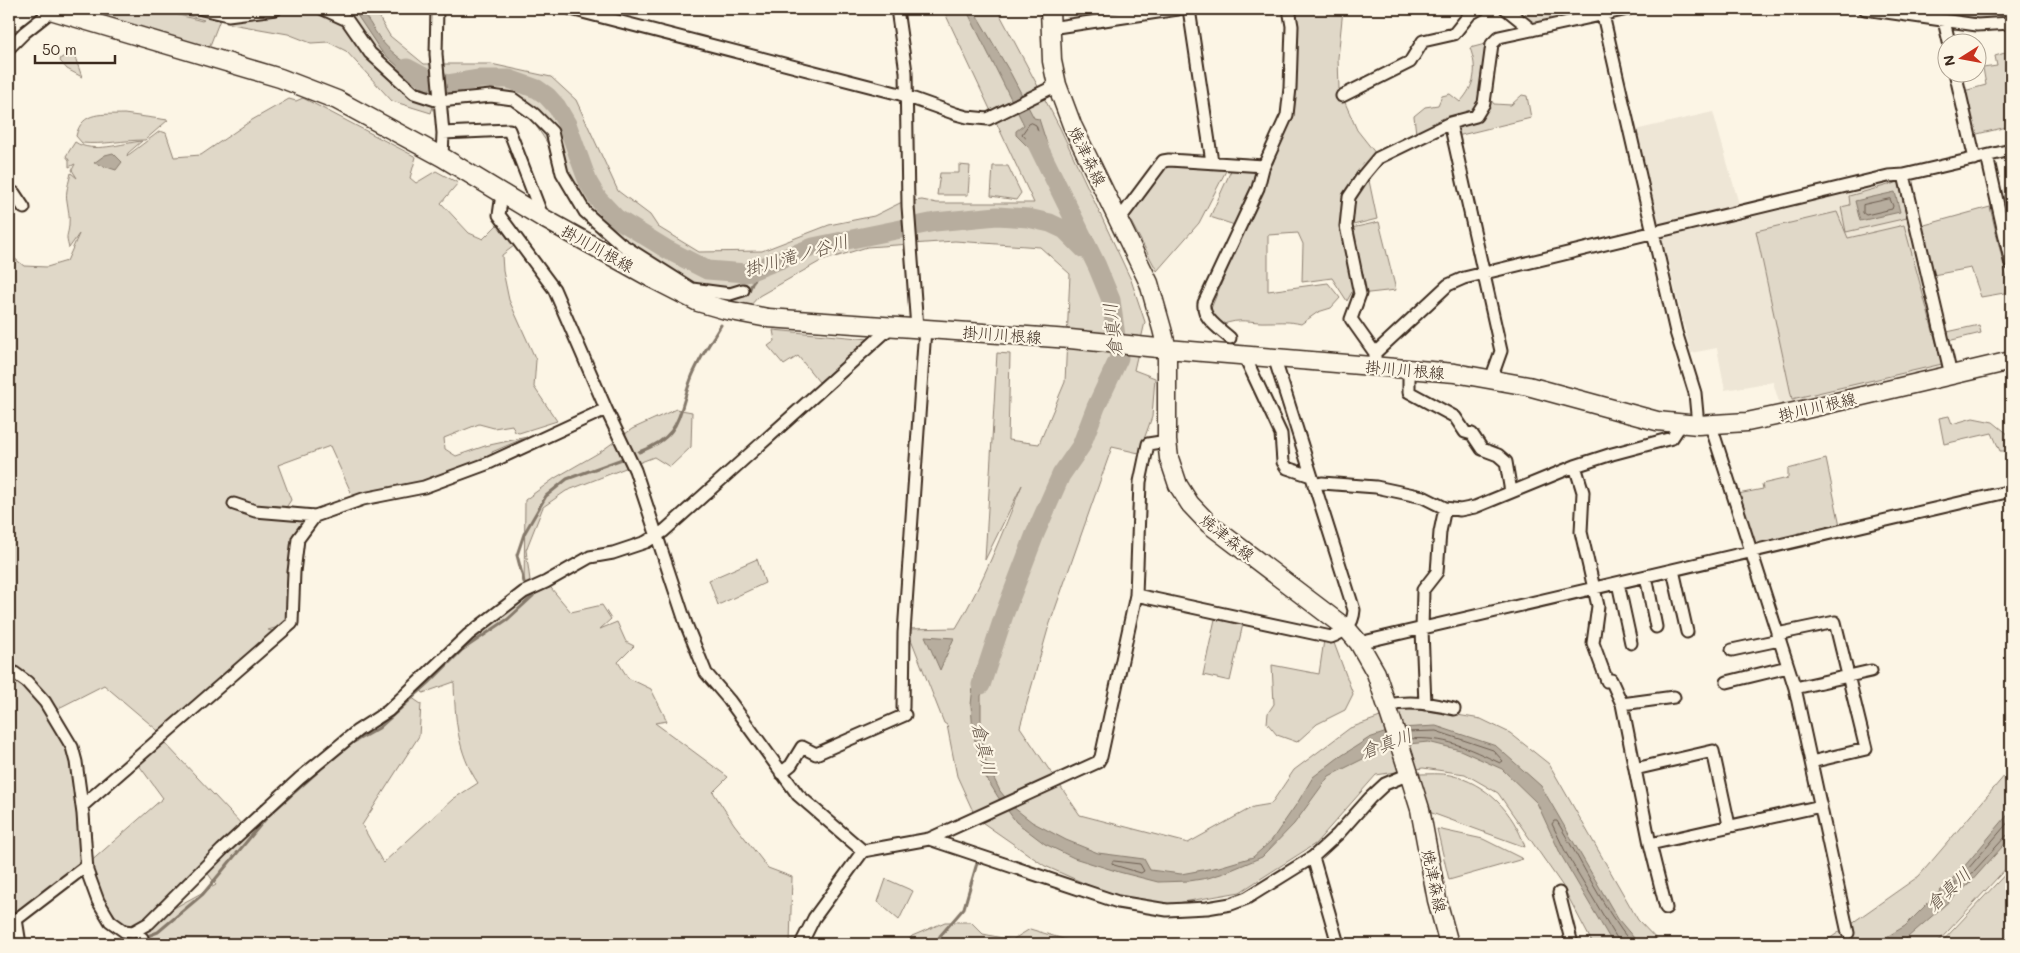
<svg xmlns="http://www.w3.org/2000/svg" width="2020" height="953" viewBox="0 0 2020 953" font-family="Mali,'Klee One',sans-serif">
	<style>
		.built { fill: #eee6d6 }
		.green { fill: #e0d8c8; stroke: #8e8173 }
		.water { fill: #b7ad9e; stroke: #85796b }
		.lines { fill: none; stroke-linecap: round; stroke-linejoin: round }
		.shore { stroke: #6d5e51; stroke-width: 1 }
		.stream { stroke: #85796b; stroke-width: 3 }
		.river { stroke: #b7ad9e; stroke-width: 19 }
		.minor-casing { stroke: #3b2a1e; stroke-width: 15 }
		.primary-casing { stroke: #3b2a1e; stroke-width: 21 }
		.minor { stroke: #fcf5e5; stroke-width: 11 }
		.primary { stroke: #fcf5e5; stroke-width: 18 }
		.labels { text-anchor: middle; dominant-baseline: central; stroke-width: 4.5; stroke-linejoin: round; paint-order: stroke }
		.street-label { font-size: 16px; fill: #3b2a1e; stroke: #fcf5e5 }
		.water-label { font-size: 18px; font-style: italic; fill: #605144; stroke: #fcf5e5 }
	</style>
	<rect width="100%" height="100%" fill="#fcf5e5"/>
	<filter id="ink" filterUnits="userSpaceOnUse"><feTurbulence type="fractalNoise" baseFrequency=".02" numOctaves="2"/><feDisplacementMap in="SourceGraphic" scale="10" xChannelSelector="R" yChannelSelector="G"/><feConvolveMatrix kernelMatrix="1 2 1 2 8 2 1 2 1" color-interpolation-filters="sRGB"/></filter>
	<g filter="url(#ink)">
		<!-- built -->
		<path class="built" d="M1713,112L1742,215L1897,179L1901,182L1943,368L1780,406L1773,382L1725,390L1717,348L1691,353L1635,130Z"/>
		<!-- green -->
		<path class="green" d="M97,9H156L202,21L204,20L164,9H374L390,36L424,64H491L551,77L576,100L618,191L650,215L658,227L699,252L762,251L829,225L874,216L902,202L922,200L937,203H1034L943,9H997L1060,128L1131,280L1145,322L1134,370L1155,378L1152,417L1139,453L1112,447L1048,629L1020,727L1080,815L1188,843L1253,807L1271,804L1294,770L1350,728L1402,709L1439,712L1481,719L1510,733L1549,764L1638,920L1661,944H1593L1562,885L1498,793L1465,774L1423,768L1376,775L1315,844L1240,892L1172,904L1145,903L1111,895L1045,866L976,818L957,776L947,725L944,723L907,629L956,628C983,584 1002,533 1022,485L985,560L997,353L1010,354L1008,440L1039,444L1065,382L1070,274L1040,247L955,241L867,247L819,262L759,296L749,307L708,296L621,252L610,238L575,202L550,147L525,109L497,101L441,108L434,104L431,113L392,101L346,51L328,42L311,43L288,34L226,23L221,17L209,48L93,15Z
			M1293,9H1343L1338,58L1339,89L1357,130L1376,154C1364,168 1347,183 1342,201L1354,288L1347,301L1332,278L1302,282L1303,244L1298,233L1268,235V291L1328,283L1340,298L1331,308L1318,312L1301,324C1289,321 1281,322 1269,322C1249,323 1242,317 1221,325L1210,311L1244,228L1210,217L1233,166H1268L1273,164L1292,107Z
			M1525,9H1604L1534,27L1527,22Z
			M1865,9H2011V22L1997,24Z
			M1489,43L1479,104L1471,113L1416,134L1414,116L1425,107L1438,105L1442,96L1450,94L1460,102C1475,86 1478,69 1470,48Z
			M2008,52L2011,56V126L1973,135L1964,91L1986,85L1983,68L1997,66L1995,56Z
			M71,53L75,57L82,77L67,69L60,61L61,58Z
			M1522,95L1527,96L1531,118L1453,137L1450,126L1477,113L1488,96L1494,104L1511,105Z
			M303,98L416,157L410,178L416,183L436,171L458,183L441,203L469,233L483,239L499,223L514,246L502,255L503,271L509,300L536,360L534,387L557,421L519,433L515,432L512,425L494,428L479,424L444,438L445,449L456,456L485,446L527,437L492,452L494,460L355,501L330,446L278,465L291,500L283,512L305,516L298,539L292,623L268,630L281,633L163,735L104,685L51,712L72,747L86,866L9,925V254L24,266L47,267L67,261L79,234L69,248C65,234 68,237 69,225C70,216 68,209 67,201C65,193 69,182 71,173L77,178L72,170L75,164L69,167V160L66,156L75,142C93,154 122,143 142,141L128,153L127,156L160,131L166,133L174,157L201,155L252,120L289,99L296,101Z
			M124,114L168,120L145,140C124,140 103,145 82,143L76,136C82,110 103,115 124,114Z
			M1168,163L1229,165L1199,223L1157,271L1128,216Z
			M959,165L970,166L968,195H937L940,173H959Z
			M993,166H1008L1021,193L1016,200L991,196Z
			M1367,171L1377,219L1353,225V199Z
			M1899,182L1907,218L1846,232L1841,207L1850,205L1849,196Z
			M1990,207L2010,292L1981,297L1971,268L1933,275L1921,226Z
			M1837,212L1848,238L1904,225L1942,364L1792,399L1756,231Z
			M1379,222L1396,290L1360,294L1347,229Z
			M1979,325L1981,333L1948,341L1947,332Z
			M773,330L869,339L819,382L798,356L784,365L768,346L775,341Z
			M676,409L692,412L691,447L670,467L654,457L566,491L543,507L526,550L531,588L546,582L571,612L602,605L611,619L600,629L617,622L626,642L634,646L618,662L628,678L651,689L667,721L655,723L728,777L713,792L734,824L768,868L792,877L790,944H108L216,885L204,868L152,919L127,929L108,907L88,864L163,798L138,764L164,742L246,829L405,693L421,704L419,736L362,825L383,863L453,799L478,783C457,752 455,718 454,682L423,693L418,685L524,592L525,500L555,478L600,452L632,429Z
			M1949,416L1952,424L1973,418L1993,422L2009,435L2011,439V451H2000L1992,433L1944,444L1939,418Z
			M1826,459L1841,530L1750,552L1733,495L1763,489L1762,484L1788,478V469Z
			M757,559L765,583L718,605L709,580Z
			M1215,619L1243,624L1230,681L1203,675Z
			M1324,640L1334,643L1353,694L1345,710L1317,724L1297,742L1277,735L1267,723L1268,713L1274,704L1272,665L1319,674Z
			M2011,768V863L1936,944H1822L1919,876Z
			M1419,774C1429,774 1440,773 1450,775C1486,783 1514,812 1525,847L1429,812Z
			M1437,829L1483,839L1523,859L1449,880Z
			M2011,868V944H1940Z
			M886,879L913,891L899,920L878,902Z
			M945,922H971L983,934L1012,940L1030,929L1080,944H905L912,936Z"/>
		<!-- water -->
		<path class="water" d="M353,9H359C369,19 371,26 379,37C387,50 414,71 428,74L430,91L421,87L381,51Z
			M966,9H973L1011,74L1034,118L1039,119L1055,169L1029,148L1016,135V131L1024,125Z
			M113,153L122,162L116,170L94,163L105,155Z
			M1895,192L1900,212L1860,221L1855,201Z
			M1003,618L981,696V724L986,762L1000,791L1013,807L1032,822L1066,840L1098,853L1144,859L1150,870L1181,874L1219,867L1253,857L1271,841L1298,802L1313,777L1338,758L1369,738L1399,728L1436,726L1496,746L1541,786L1618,919L1639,944H1616L1609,937L1561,855L1537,803L1502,769L1460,750L1428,742L1389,746L1329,776L1294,824L1262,857L1224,873L1208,878L1189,881L1158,882L1119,872L1074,858L1045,844L1016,822L998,797L984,774L973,733L971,705L974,676L992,633Z
			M925,636L954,638L940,670Z
			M2011,811V837L1969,884L1900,944H1875L1905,926L1963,868Z"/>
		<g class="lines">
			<!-- shore -->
			<path class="shore" d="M1032,123L1036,125L1043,147L1041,150L1032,145L1022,134L1029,124Z
				M1890,199L1893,206L1892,209L1866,215L1863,213V205Z
				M1406,732L1436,731L1493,750L1503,761L1500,763C1468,748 1445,736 1408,739
				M2011,819L1955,884V887H1958L1965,881L2006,836L2011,834
				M1114,861L1140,864L1144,871L1141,873L1114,865L1112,863Z
				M1619,944L1618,940L1566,853L1552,824L1554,821H1557C1582,862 1602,907 1632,944"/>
			<!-- stream -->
			<path class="stream" d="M749,291L758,270
				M639,452C682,436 677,417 691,379C698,360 711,342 721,325
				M524,582L517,555L524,534L546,496L567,479L625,458
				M145,937L158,932L203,894L268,816L323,767L352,743L379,728L429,683L462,650L508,619L533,596
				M89,944H111
				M123,944L139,938
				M936,944L940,936L964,908L977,863"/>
			<!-- river -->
			<path class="river" d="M407,68L424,77L448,84L479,79H509L537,89L547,96L557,107L567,124L588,182L598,199L616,218L668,250L707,270L746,273L813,247L935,222L997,216L1028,218L1050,223L1065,230L1084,249
				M981,685L1004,615L1035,534L1061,475L1081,446L1096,407L1119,358L1111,300L1097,266L1035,140"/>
			<!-- minor casing -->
			<g class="minor-casing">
				<path id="minor" d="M202,9L228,15L276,9
					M323,9L347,20L370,53L414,93L439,101L491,96L513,99L534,114L552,132L562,173L585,212L621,244L692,289L730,294L743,290
					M437,9L436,54L443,133L442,157
					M571,9L900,94L956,114L967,117L988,119L1057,85
					M897,9L906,72L908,206L917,328
					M1189,9L1212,162
					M1506,9L1532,30
					M1604,9L1603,15L1676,332L1695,393L1698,425
					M1865,9L1977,25L2011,23
					M1944,21L1949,42
					M1050,28L1178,9
					M9,48L25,32L54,9
					M1955,72L1975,159
					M1342,96L1410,62L1423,41L1454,34L1470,14L1479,9
					M1450,123L1501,351L1491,379
					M443,133L509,130L543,218
					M1987,156L2011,264
					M1904,175L2011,150
					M9,192L14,193L24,208
					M502,194L499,215L554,289L606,409L635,470L686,624L706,673L729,700L798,795L863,851
					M1119,220L1163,161L1169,160L1264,166
					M1230,338C1219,328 1202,318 1204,303L1258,188L1263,168L1287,115L1290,88L1292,26L1289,9
					M1375,353L1351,319L1360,294L1346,226L1349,197L1363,176L1378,158L1450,123L1476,116L1484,103L1492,44L1499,37L1628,9
					M1244,355L1281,434L1283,462L1287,468L1311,476
					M1375,365V353L1448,285L1464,278L1888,176L1904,175L1951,375
					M1409,369V392L1455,417L1465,432L1472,434L1482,449L1498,455L1506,462L1511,492
					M1711,426L1795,688L1848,933
					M1575,466L1583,492L1581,532L1598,606L1593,643L1607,681L1611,680L1622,704L1650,844L1666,908
					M1314,485L1322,483L1376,487L1423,497L1445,508L1460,510L1475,507L1575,466L1612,454L1672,438L1682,423
					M234,504L255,511L315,516L363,499L424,487L489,463L606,409
					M1673,570L1687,632
					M1646,576L1656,627
					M1618,583L1631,643
					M1136,595L1331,637C1345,632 1353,625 1354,610L1274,357
					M1777,634L1835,622L1866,749L1811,762
					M1359,643L2011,491
					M1732,650L1779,640
					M9,669L27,682L45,702L72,747L76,762L83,814L87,871L98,901L110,921L124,931L133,932L149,923L222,850L300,778L357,731L388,711L468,635L524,592L546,582L590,557L613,553L646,542L664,531L891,327
					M1727,682L1788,667
					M1795,688L1871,671
					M1425,704L1422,630L1423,590L1437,572L1440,532L1445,508
					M1622,704L1674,697
					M1387,705C1410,701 1431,703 1454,709
					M903,708L904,633L925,329
					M1635,769L1713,751L1729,825
					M781,773L791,765L802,747L816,754L905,715
					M82,806L292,623L294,572L298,539L315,516
					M929,839L1118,902L1167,910L1207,908L1231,904L1247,898L1313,857L1338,834L1370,798L1385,784L1409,774
					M1650,844L1821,806
					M1313,857L1338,944
					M1559,893L1572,944
					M16,919L20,944
					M9,925L86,866
					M141,944L142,938
					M801,944L814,918L863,851L929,839L1098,762L1101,757L1136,595L1140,482L1148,444L1167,441"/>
			</g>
			<!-- primary casing -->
			<g class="primary-casing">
				<path id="primary" d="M47,9L280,78L337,100L442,157L543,218L653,279L698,302L726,310L768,318L1070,339L1167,349L1455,373L1528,386L1657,421L1698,425L1747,422L1794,412L2011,361
					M1050,9L1052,61L1057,85L1072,125L1149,283L1162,329L1167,349V441L1169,458L1178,485L1190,504L1209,524L1347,629L1359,643L1376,673L1405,761L1420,809L1437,900L1449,944"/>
			</g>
			<!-- minor -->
			<use href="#minor" class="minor"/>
			<!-- primary -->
			<use href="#primary" class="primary"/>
		</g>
	</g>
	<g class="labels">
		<!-- street labels -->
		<g class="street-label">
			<text transform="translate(1088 156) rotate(64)">焼津森線</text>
			<text transform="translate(598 248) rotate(29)">掛川川根線</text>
			<text transform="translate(1002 334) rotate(4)">掛川川根線</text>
			<text transform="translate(1405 369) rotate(5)">掛川川根線</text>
			<text transform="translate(1817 406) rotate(-13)">掛川川根線</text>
			<text transform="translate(1228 537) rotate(39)">焼津森線</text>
			<text transform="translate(1435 881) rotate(78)">焼津森線</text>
		</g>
		<!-- water labels -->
		<g class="water-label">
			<text transform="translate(796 255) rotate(-16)">掛川滝ノ谷川</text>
			<text transform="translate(1112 330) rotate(-96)">倉真川</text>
			<text transform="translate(1386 743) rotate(-20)">倉真川</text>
			<text transform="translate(985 749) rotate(77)">倉真川</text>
			<text transform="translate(1948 889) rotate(-43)">倉真川</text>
		</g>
	</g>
	<!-- margin -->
	<rect width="2020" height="953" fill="none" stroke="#fcf5e5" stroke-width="30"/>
	<rect x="15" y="15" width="1990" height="923" fill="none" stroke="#3b2a1e" stroke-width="2" filter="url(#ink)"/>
	<!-- north arrow -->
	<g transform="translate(1962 58) rotate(259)"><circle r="24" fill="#fcf5e5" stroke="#afa495"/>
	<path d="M0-4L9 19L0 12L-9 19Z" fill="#c8321e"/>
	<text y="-8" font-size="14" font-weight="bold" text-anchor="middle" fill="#3b2a1e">N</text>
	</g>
	<!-- scale -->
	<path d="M35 55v8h80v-8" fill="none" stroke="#3b2a1e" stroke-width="2.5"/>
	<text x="42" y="55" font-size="15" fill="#3b2a1e" stroke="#fcf5e5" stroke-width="4" paint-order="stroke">50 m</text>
</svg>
